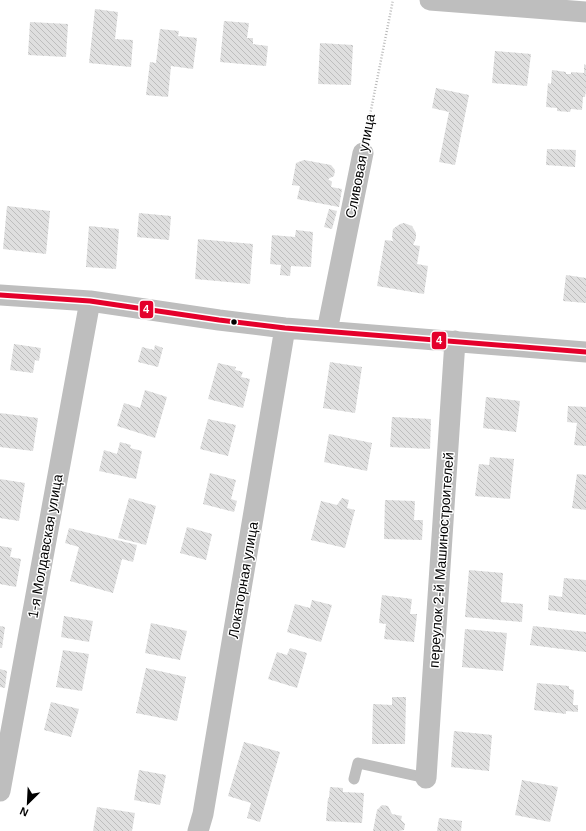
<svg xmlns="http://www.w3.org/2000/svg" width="586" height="831" viewBox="0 0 586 831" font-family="Arial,sans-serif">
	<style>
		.building { fill: url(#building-back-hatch) }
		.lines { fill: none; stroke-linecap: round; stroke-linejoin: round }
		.path { stroke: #b9b9b9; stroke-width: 2.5; stroke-dasharray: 1 2; stroke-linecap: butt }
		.service { stroke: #bebebe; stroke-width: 11 }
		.minor { stroke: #bebebe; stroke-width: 21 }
		.bus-1-casing { stroke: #fff; stroke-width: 8 }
		.bus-1 { stroke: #e4002b; stroke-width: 5 }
		.bus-dot { fill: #000; stroke: #fff; stroke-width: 1.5 }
		.labels { text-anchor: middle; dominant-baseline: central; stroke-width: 3; stroke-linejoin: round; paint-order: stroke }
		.street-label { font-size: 14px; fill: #000; stroke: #fff }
		.line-badge { stroke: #fff; stroke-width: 1.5 }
		.badge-label { font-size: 11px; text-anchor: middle; font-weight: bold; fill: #fff }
	</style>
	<defs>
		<pattern id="building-back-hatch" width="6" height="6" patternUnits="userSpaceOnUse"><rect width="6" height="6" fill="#dfdfdf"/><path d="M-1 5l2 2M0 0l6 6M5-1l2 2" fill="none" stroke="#bebebe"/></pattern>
	</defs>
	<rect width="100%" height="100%" fill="#fff"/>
	<!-- building -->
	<path class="building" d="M95,9L118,12L115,39L133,40L131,67L89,63Z
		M224,21L249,23L247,38H253V44L268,46L266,66L220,62Z
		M30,22L68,24L66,57L28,55Z
		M160,29L179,31L178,36L197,38L193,69L171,66L168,97L146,95L150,62L156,63Z
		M320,43L353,45L351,85L318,84Z
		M495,51L531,54L527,86L492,83Z
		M584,64L586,65V90L585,97H583L582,110L571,109L570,112L557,111V108L546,107L548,83L551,84L552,70L566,72V74H571V72L584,73Z
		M436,88L469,95L455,165L439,162L449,112L432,108Z
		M547,149L576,150L575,167L546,165Z
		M304,160L331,165L335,170L334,176L328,179L332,182L331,187L342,189L339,207L297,199L300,186L292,185L296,163Z
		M7,206L50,211L46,254L3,249Z
		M329,209L337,211L332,229L324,227Z
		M139,213L171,216L169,240L137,237Z
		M404,223L412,226L416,233V238L413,245L420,246L417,264L428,266L424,294L377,286L385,240L393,241L392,237L393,229L400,224Z
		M89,226L119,229L116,269L86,267Z
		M296,230L313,232L311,267L291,266L290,276L280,275L281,265L270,264L272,235L295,237Z
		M198,239L253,244L250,284L195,279Z
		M566,275L586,278V303L563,301Z
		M14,344L41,348L39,361L35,360L33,373L10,370Z
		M155,345L163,348L158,367L138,362L142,347L154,350Z
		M330,362L362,367L355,413L323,408Z
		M218,363L236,367L235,370L243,372L241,377L250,379L243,408L208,399Z
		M145,390L167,397L155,438L117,426L124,403L140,408Z
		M486,397L520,401L516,432L483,428Z
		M568,406L586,407V446L574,445L577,423L567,422Z
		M0,413L38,418L33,451L0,447Z
		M392,417L431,419L430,449L390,447Z
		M208,419L236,425L228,456L200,449Z
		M329,434L372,443L367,471L324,462Z
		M120,442L131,445L130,448L142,451L136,479L99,471L104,450L117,454Z
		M490,457L514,459L510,499L475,496L479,464L489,465Z
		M210,473L236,480L231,499L237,501L234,512L203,504Z
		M577,474L586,475V510L572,508Z
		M0,479L25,483L19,521L0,518Z
		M129,498L156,506L146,545L118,538Z
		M342,498L349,500L347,508L355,510L345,548L311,540L321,501L337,505Z
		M385,500L415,501L414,520H423L422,540L384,539Z
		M187,527L212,534L206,560L180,553Z
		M69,528L137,545L133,562L122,559L113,593L70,581L79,547L65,543Z
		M0,546L12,548L10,557L21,559L16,587L0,584Z
		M469,570L503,573L501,602L523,604L522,622L465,617Z
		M564,578L586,580V615L548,610L549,595L562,597Z
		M382,595L412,599L410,614H417L414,642L384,639L386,624L379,623Z
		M312,600L332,605L321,642L287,632L295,604L310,608Z
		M64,616L93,621L89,642L61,637Z
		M151,623L187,631L180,660L145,653Z
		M0,626L5,627L2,648H0Z
		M533,626L586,632V652L530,645Z
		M465,629L507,633L503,671L462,667Z
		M290,648L307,653L297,688L268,679L277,652L287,655Z
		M63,650L89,654L82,691L56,687Z
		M146,668L186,677L177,721L136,713Z
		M0,669L7,671L5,688L0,687Z
		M537,683L569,686V689L574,690L573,705H578V712L566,711V714L534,710Z
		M392,697H406L405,744H372L373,704L392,705Z
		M51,702L79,709L71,737L44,730Z
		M454,731L492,735L489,771L451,767Z
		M244,742L280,752L260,822L247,818L251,803L228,796Z
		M139,770L166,775L160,805L134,800Z
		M522,780L558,787L550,822L515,815Z
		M330,787L343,788V792L364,793L362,823L326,821L328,798H329Z
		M382,805L388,806L392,814L402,816L401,820L405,824L404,830L399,831H373L377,810Z
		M97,807L135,813L132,831H93Z
		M439,818L462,821L461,831H437Z"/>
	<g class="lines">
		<!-- path -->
		<path class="path" d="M366,135L393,0"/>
		<!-- service -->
		<path class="service" d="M354,779L358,763L426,778"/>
		<!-- minor -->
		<path class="minor" d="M430,0L586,12
			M0,295L90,301L219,320L285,328L586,352
			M327,331L363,153
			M426,778L455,341
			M0,791L90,301
			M198,831L203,814L285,328"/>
		<!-- bus-1 casing -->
		<g class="bus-1-casing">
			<path id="bus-1" d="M0,295L90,301L219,320L285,328L586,352"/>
		</g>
		<!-- bus-1 -->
		<use href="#bus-1" class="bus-1"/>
	</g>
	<!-- markers -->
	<circle class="bus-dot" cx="234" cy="322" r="3.5"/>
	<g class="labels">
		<!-- street labels -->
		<g class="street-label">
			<text transform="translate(360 166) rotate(-79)">Сливовая улица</text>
			<text transform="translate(45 546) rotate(-80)">1-я Молдавская улица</text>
			<text transform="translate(441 560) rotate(-86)">переулок 2-й Машиностроителей</text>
			<text transform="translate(243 580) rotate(-80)">Локаторная улица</text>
		</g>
	</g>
	<g class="line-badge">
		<rect x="139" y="300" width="15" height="19" rx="4" fill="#e4002b"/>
		<rect x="431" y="331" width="16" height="19" rx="4" fill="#e4002b"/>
	</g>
	<g class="badge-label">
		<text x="146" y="313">4</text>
		<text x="439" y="344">4</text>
	</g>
	<!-- north arrow -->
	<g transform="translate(28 803) rotate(204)" stroke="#ffffff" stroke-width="3" paint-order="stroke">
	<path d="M0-3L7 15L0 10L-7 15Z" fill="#000000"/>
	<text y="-6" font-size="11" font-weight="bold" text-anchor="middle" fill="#000000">N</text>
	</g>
</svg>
